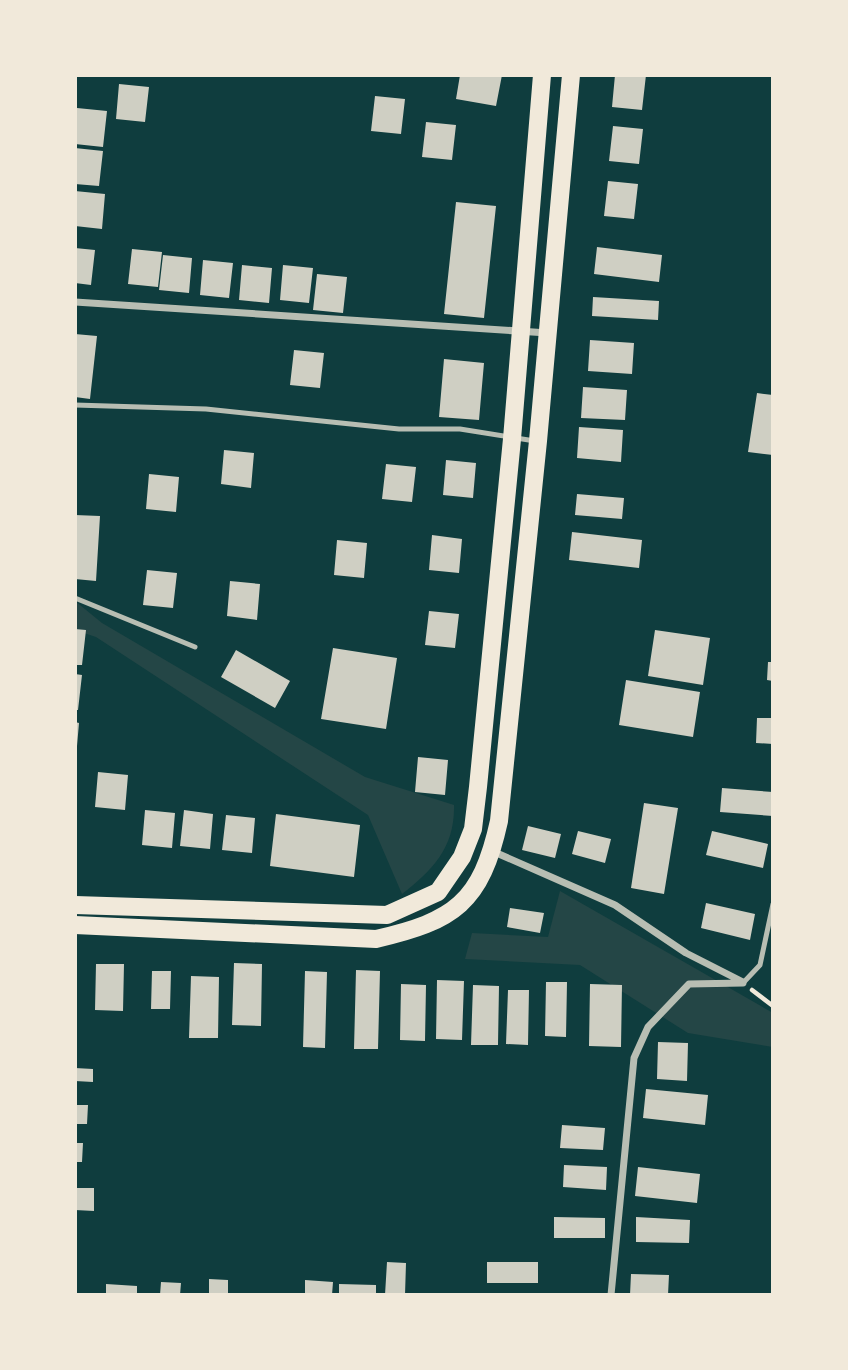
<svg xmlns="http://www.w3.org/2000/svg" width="848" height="1370" viewBox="0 0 848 1370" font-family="'PT Sans Narrow',sans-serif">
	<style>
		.green { fill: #244646 }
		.building { fill: #cfcfc3 }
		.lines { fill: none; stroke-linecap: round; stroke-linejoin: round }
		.path { stroke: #f1e9da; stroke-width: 4.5 }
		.service { stroke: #b8beb3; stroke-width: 5 }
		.minor { stroke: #b8beb3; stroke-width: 7 }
		.primary { stroke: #f1e9da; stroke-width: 18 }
	</style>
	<rect width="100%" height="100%" fill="#0f3d3e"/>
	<!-- green -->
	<path class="green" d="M75,601L102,623L365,777L454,805C455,847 433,870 402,894L368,815L96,637L75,630Z
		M560,891L773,1013V1047L688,1033L580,965L465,959L472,933L548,937Z"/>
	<!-- building -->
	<path class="building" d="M460,75H502L496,106L456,99Z
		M615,75H646L642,110L612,107Z
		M119,84L149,87L145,122L116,119Z
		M375,96L405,99L401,134L371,131Z
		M77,108L107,111L103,147L75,144Z
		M426,122L456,125L452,160L422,157Z
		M613,126L643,129L639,164L609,161Z
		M75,148L103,151L99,186L75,184Z
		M608,181L638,184L634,219L604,216Z
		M75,191L105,194L102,229L75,226Z
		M456,202L496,206L484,318L444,314Z
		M597,247L662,255L659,282L594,274Z
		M75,248L95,250L91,285L75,283Z
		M132,249L162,252L158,287L128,284Z
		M163,255L192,258L189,293L159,290Z
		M203,260L233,263L229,298L200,295Z
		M242,265L272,268L269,303L239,300Z
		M283,265L313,268L309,303L280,300Z
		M317,274L347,277L343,313L313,310Z
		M593,297L659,301L658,320L592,316Z
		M75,334L97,336L90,399L75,397Z
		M590,340L634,343L632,374L588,371Z
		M294,350L324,353L320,388L290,385Z
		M444,359L484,363L479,420L439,417Z
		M583,387L627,390L625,420L581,418Z
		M757,393L773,395V455L748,452Z
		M579,427L623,430L621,462L577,458Z
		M224,450L254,453L251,488L221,484Z
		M446,460L476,463L473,498L443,495Z
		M386,464L416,467L412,502L382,499Z
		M149,474L179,477L176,512L146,509Z
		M577,494L624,498L622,519L575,515Z
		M75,515L100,516L96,581L75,579Z
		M572,532L642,540L639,568L569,560Z
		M432,535L462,539L459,573L429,570Z
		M337,540L367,543L364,578L334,575Z
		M147,570L177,573L173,608L143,605Z
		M230,581L260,584L257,620L227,616Z
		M429,611L459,614L455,648L425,645Z
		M75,629L86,630L82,665H75Z
		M655,630L710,638L703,685L648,676Z
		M333,648L397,658L386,729L321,719Z
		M236,650L290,681L275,708L221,677Z
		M768,662H773V681L767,680Z
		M75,674L82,675L78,710H75Z
		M626,680L700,692L693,737L619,725Z
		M757,718H773V744L756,743Z
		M75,722L79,723L77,746H75Z
		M418,757L448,760L445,795L415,792Z
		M98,772L128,775L125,810L95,807Z
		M722,788L773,792V816L720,812Z
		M644,803L678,808L664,894L631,888Z
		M145,810L175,813L172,848L142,845Z
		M184,810L213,814L210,849L180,846Z
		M276,814L360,825L354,877L270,866Z
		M226,815L255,818L252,853L222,850Z
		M528,826L561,834L555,858L522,850Z
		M578,831L611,839L605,863L572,854Z
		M712,831L768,844L763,868L706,855Z
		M706,903L755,914L750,940L701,928Z
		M510,908L544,913L540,933L507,927Z
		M234,963L262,964L261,1026L232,1025Z
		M96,964H124L123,1011L95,1010Z
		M356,970L380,971L378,1049H354Z
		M152,971H171L170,1009H151Z
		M305,971L327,972L325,1048L303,1047Z
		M191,976L219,977L218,1038H189Z
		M437,980L464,981L462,1040L436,1039Z
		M546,982H567L566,1037L545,1036Z
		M401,984L426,985L425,1041L400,1040Z
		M590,984L622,985L621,1047L589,1046Z
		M473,985L499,986L498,1045H471Z
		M508,990H529L528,1045L506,1044Z
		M658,1042L688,1043L687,1081L657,1079Z
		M75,1068L93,1069V1082L75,1081Z
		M646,1089L708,1095L705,1125L643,1118Z
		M75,1105H88L87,1124H75Z
		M562,1125L605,1128L603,1150L560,1148Z
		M75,1143H83L82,1162H75Z
		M564,1165L607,1167L606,1190L563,1187Z
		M638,1167L700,1174L697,1203L635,1196Z
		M75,1188H94V1211L75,1210Z
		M554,1217L605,1218V1238H554Z
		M636,1217L690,1220L689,1243L636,1242Z
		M387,1262L406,1263L405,1295H385Z
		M487,1262H538V1283H487Z
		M631,1274L669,1275L668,1295H630Z
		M209,1279L228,1280V1295H209Z
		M305,1280L333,1282L332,1295H305Z
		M161,1282L181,1283L180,1295H160Z
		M106,1284L137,1286V1295H106Z
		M339,1284L376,1285V1295H339Z"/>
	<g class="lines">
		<!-- path -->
		<path class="path" d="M752,990L773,1006"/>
		<!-- service -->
		<path class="service" d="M75,405L206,409L399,429H460L535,441
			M75,598L195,647
			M743,983L760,965L773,904"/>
		<!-- minor -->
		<path class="minor" d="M75,302L548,333
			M492,851L615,905L686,953L743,982
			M611,1295L634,1058L648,1027L689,984L743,983"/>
		<!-- primary -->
		<path class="primary" d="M75,905L387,915L438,892L462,857L473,829L478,787L512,439L542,75
			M75,925L376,939C454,921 481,903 499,821L538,441L571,75"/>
	</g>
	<!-- border -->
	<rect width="848" height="1370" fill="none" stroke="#f1e9da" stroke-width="154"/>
</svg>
